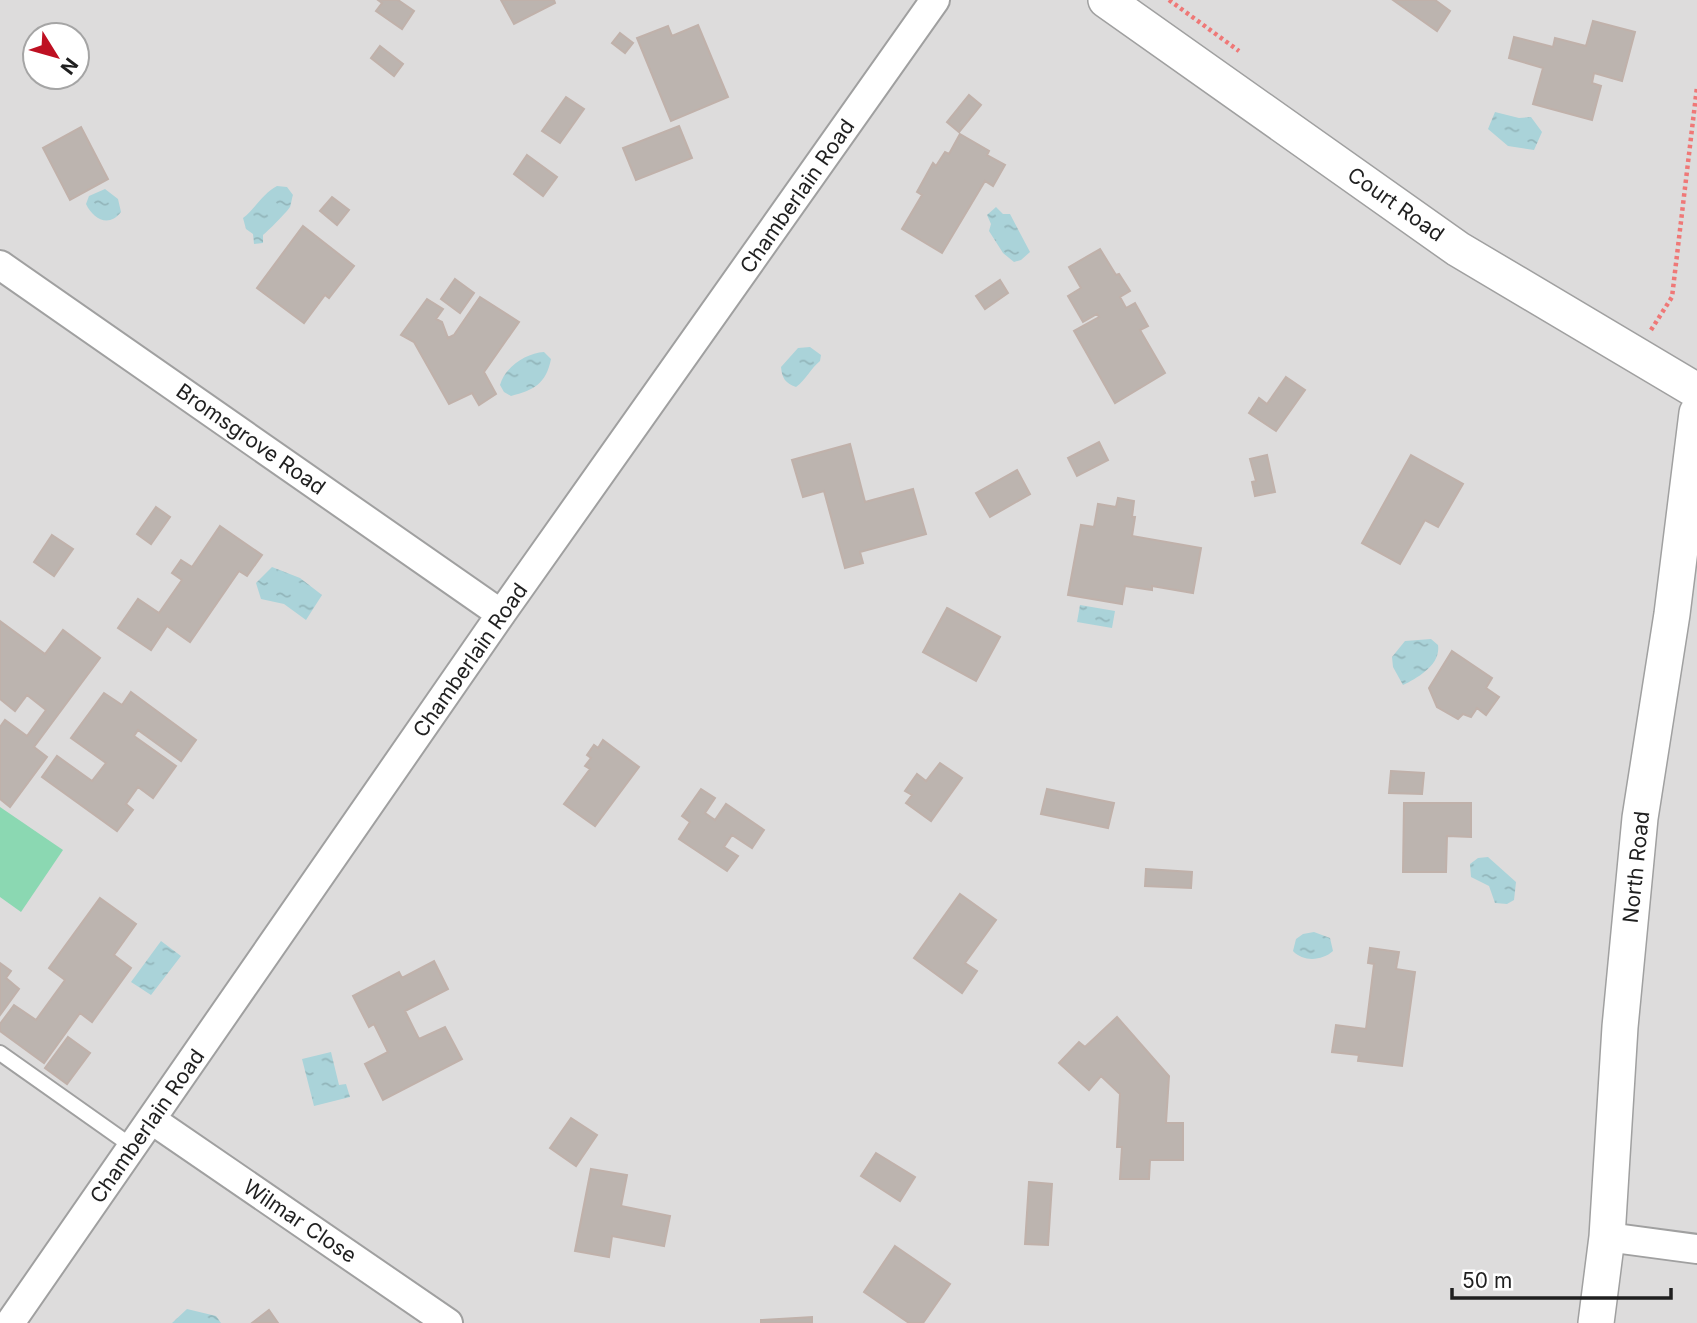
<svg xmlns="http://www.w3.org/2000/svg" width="1697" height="1323" viewBox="0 0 1697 1323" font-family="Inter,sans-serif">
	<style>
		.residential { fill: #dddcdc; fill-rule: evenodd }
		.pitch { fill: #8bd8b2 }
		.water { fill: url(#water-ripples) }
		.building { fill: #bcb4af; stroke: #c0b1aa; stroke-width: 2 }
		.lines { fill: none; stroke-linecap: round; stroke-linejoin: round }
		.service-casing { stroke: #a0a0a0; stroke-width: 18 }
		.minor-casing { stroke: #a0a0a0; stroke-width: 32 }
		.tertiary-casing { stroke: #a0a0a0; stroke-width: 38 }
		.path { stroke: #ef7877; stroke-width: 4.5; stroke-dasharray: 3.5 3.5; stroke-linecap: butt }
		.service { stroke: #fff; stroke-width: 14 }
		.minor { stroke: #fff; stroke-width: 28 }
		.tertiary { stroke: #fff; stroke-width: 35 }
		.labels { text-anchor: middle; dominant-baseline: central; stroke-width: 5; stroke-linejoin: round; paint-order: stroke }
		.street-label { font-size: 21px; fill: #1f1f1f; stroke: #fff }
	</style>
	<defs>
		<pattern id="water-ripples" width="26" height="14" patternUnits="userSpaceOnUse" patternTransform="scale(1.75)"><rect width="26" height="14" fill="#aad3d9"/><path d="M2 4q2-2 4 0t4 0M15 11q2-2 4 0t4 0" fill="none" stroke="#92b5ba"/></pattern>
	</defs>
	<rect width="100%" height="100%" fill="#efebe6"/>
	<!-- residential -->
	<path class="residential" d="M0,0H1697V1323H0ZM35,35H77V77H35Z"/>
	<!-- pitch -->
	<path class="pitch" d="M0,807L63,850L21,912L0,897Z"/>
	<!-- water -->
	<path class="water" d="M1495,112L1519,118L1531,117L1542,132L1534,150L1508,146L1488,129Z
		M277,186L287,187L293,195C292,197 291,205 290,207C287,212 267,232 263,235V243L254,244L253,234L246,229L243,218C255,209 263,193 277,186Z
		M105,189L118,199L121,212C109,228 93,219 86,204L89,196Z
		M996,207L1003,214H1010L1030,252L1021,260L1014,262L1003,253L989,231L991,224L987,215Z
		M810,347L821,355L820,361C810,369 806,380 796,387C785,383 782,378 781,367L798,348Z
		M544,352L551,359C546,384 534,390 511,396L504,392L500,385C505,367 526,353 544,352Z
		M272,567L300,578L322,595L306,620L284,604L261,599L256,583Z
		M1080,605L1115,611L1112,628L1077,622Z
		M1431,639L1438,645C1441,665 1417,678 1403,685L1393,667L1392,657L1405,641Z
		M1488,857L1516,882L1514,900L1507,904L1495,903L1489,886L1471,877L1470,864L1478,858Z
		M1314,932L1330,938L1333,951C1322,961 1303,962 1293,951L1296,939L1303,934Z
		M161,941L181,956L151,995L131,982Z
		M331,1052L339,1085L346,1084L350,1097L314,1106L302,1059Z
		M187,1309L216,1316L221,1323H172Z"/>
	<!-- building -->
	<path class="building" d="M378,0H398L414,11L402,29L376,11L382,3Z
		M501,0H554L555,3L514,24Z
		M1393,0H1435L1450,11L1437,31Z
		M1593,21L1635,32L1622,81L1594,73L1592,83L1601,86L1592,120L1533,104L1543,68L1509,58L1514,37L1553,47L1555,38L1586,46Z
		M698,25L728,97L671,121L637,38L668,26L672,36Z
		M620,33L633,43L625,53L612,43Z
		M380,46L403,64L394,76L371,58Z
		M969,95L981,105L959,132L947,122Z
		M566,97L584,109L560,143L542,131Z
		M679,126L692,158L636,180L623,148Z
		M81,127L108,179L70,200L43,148Z
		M960,134L989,151L987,155L1005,165L993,186L985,181L942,253L902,229L922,195L917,192L933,163L936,166L945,152L949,154Z
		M527,155L557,177L543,196L514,174Z
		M332,197L349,210L337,225L320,211Z
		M303,226L354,266L329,298L325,295L304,323L257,288Z
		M1100,249L1116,275L1119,274L1130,291L1120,297L1126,308L1135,303L1148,326L1140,330L1165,373L1115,403L1074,331L1099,317L1097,314L1083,322L1068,296L1081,288L1069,267Z
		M455,279L474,293L460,313L441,299Z
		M1000,280L1008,293L985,309L976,296Z
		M480,297L519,322L484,372L496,394L479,405L472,393L449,404L414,342L401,335L427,299L443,309L436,319L442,322L448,338L454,335Z
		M1286,377L1305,390L1276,431L1249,413L1259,398L1267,404Z
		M1099,442L1108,460L1077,476L1068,458Z
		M850,444L865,502L913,489L926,534L860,552L863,563L845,568L824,491L803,497L792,460Z
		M1267,455L1275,492L1255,496L1252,482L1256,481L1250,459Z
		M1411,455L1463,484L1438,527L1425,520L1400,564L1362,543Z
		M1017,470L1030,494L990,517L976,493Z
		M1118,498L1134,501L1132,517H1135L1132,536L1201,548L1193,593L1152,586V590L1125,586L1122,604L1068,595L1081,525L1094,527L1098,504L1116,507Z
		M156,507L170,517L151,544L137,534Z
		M220,526L262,555L247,576L239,571L190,642L167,626L151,650L118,628L138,599L159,613L182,580L172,573L181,560L192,567Z
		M52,535L73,549L54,576L34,562Z
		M947,608L1000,637L976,681L923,652Z
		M0,621L45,654L63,630L100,658L34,747L47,757L10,807L0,799V727L5,720L27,736L46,710L27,695L15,711L0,699Z
		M1452,651L1492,678L1486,688L1499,697L1486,715L1477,708L1471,717L1463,714L1458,719L1437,707L1429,688Z
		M131,692L196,740L181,761L138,730L134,736L176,766L153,798L138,787L126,804L133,810L117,831L42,777L57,756L92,781L106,763L71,738L104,693L122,705Z
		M603,740L639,767L595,826L564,804L590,769L585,766L591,758L587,755L594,745L598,748Z
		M940,763L962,778L931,821L906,803L912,795L905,791L917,774L926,781Z
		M1391,771L1424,773L1422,794L1389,793Z
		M701,789L715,798L705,813L715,820L726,804L764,830L752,848L732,835L724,847L738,856L727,871L679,839L690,822L682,816Z
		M1047,789L1114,803L1108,828L1041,814Z
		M1404,803H1471V837L1447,836L1446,872H1403Z
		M1146,869L1192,872L1191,888L1145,886Z
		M960,894L996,920L965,963L977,971L962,993L914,958Z
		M100,898L136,924L114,955L131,968L92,1022L80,1013L44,1063L0,1031V1024L14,1005L36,1020L65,980L49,968Z
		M1370,948L1399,952L1396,969L1415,972L1402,1066L1358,1061L1359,1055L1332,1052L1336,1025L1366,1029L1374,964L1368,963Z
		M434,961L448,989L405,1011L419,1039L445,1027L462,1059L383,1100L365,1064L388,1052L374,1024L369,1027L353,996L399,972L402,978Z
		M0,963L11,971L6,978L19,989L0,1015Z
		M1117,1017L1169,1076L1166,1123H1183V1160H1150L1149,1179H1120L1122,1147H1117L1120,1094L1101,1076L1089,1090L1059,1063L1079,1042L1085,1047Z
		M68,1037L90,1053L67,1084L45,1068Z
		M571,1118L597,1135L576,1166L550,1148Z
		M876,1153L915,1177L900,1201L861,1176Z
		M591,1169L627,1175L621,1206L670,1216L664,1246L612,1236L609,1257L575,1251Z
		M1029,1182L1052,1184L1048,1245L1025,1244Z
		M895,1246L950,1284L923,1323H909L864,1292Z
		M269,1310L278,1323H252Z
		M812,1317V1323H761V1320Z"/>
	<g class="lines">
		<!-- service casing -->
		<g class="service-casing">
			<path id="service" d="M0,1053L133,1147"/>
		</g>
		<!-- minor casing -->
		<g class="minor-casing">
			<path id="minor" d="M0,265L501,614
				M152,1120L448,1323
				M1607,1237L1697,1249
				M10,1323L501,614L935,0"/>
		</g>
		<!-- tertiary casing -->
		<g class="tertiary-casing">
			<path id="tertiary" d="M1106,0L1458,249L1697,391
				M1596,1323L1607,1237L1620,1027L1640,818L1672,614L1697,413"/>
		</g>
		<!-- path -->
		<path class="path" d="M1169,0L1239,51
			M1651,330L1672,297L1697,87"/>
		<!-- service -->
		<use href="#service" class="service"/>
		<!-- minor -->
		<use href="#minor" class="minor"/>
		<!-- tertiary -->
		<use href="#tertiary" class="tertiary"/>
	</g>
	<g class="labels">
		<!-- street labels -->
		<g class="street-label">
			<text transform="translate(797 196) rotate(-55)">Chamberlain Road</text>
			<text transform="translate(1396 204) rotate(35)">Court Road</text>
			<text transform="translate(251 439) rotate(35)">Bromsgrove Road</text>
			<text transform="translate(470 660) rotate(-55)">Chamberlain Road</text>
			<text transform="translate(1636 867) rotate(-84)">North Road</text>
			<text transform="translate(147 1126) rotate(-55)">Chamberlain Road</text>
			<text transform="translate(300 1221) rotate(34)">Wilmar Close</text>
		</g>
	</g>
	<!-- north arrow -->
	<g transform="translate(56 56) rotate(127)"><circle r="33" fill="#ffffff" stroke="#a5a5a5" stroke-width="2"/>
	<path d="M0-5L12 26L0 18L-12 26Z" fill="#be1022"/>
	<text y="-10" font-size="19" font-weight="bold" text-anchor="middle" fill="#1f1f1f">N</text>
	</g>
	<!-- scale -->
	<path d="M1452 1288v10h219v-10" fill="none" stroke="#1f1f1f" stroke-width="3.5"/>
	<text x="1462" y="1288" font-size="21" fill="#1f1f1f" stroke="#ffffff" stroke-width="5" paint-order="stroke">50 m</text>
</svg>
